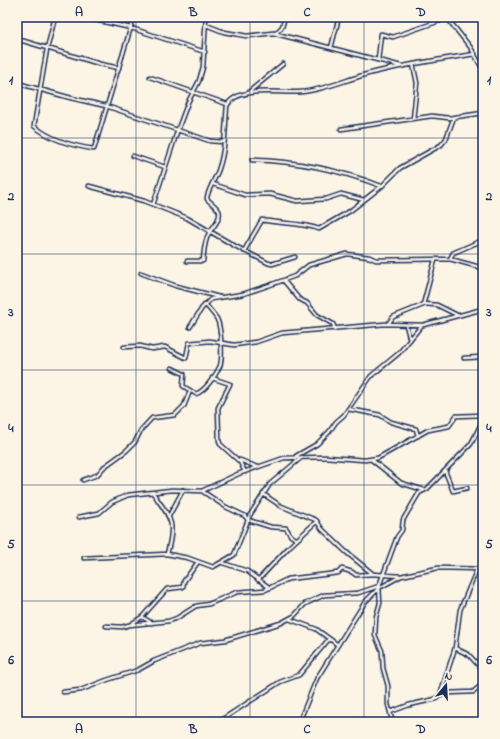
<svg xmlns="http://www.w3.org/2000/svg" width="500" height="739" viewBox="0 0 500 739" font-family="'Indie Flower',sans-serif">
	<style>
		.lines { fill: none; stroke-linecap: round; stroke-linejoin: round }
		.minor-casing { stroke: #1b2f5e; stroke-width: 5.5 }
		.minor { stroke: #fcf5e5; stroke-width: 2.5 }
		.grid { fill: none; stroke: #1b2f5e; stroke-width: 1; stroke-opacity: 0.55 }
		.neatline { fill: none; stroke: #1b2f5e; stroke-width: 1.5 }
		.grid-label { font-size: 13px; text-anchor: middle; font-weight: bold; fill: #1b2f5e }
	</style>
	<rect width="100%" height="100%" fill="#fcf5e5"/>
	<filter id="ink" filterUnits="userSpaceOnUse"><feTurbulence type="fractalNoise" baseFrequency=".025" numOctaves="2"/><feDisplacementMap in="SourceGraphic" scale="8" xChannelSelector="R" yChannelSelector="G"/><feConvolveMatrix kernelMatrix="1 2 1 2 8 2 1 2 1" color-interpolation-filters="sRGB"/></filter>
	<g filter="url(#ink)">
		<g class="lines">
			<!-- minor casing -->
			<g class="minor-casing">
				<path id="minor" d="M55,17L47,49L34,126C51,140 72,146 94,149L134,17
					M83,17L131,28L205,52
					M474,17L483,20
					M447,18L471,48L483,70
					M206,25L224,32L247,36L273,33L401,66
					M276,33L282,27L285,17
					M17,39L100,64L119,68
					M331,48L339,17
					M378,60L381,34L393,37L451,17
					M413,64L417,83L413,119
					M150,77L227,104
					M17,83L71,98L106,106L210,141L224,142
					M250,91L283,64
					M341,129L432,116L449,118L483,113
					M133,156L165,167
					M252,160C296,161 340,170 381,186
					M213,184L245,195L270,194L297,201L326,199L341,194L364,200
					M89,186L144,201L187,218L235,246L268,263L272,264L295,257
					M153,205L178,129L188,102L199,81L203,67L206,17
					M244,251L262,220C280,224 301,222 319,229L350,211L382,186L400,168L441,145L446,139L454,117
					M450,259L453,253L483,240
					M187,261H203C204,252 204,242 209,233C212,228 222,218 219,211C217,207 211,203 207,199C206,193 217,176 219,168C226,148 225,126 227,106C236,85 282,94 301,92C323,90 343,81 364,75C400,65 437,60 475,54
					M141,273L176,286L219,297
					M284,281L299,299L307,303L317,315L333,324L335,329
					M424,304L437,305L457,315
					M388,324L393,317L423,305L435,260
					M406,325L410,340
					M190,327L202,308L211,299L243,294L270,285L295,276L309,265L347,254L369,257L376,260L450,259L483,268
					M124,347L140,346L152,349L165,347L186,358L189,343L210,341L234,345L256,342L282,333L385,324L423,325L483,309
					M464,358L483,357
					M172,368L184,374L183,386L196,394C205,391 216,375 220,366C223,357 221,327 217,319C214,314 209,309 205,304
					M212,378L230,384L218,408L219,440L220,444L240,462L245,472
					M348,409L380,415L391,422L416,429L418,436
					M296,456L317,444L329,432L336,422L344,415L371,376L399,353L422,325
					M240,460L257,467
					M372,460L401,483L424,490
					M445,471L453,491L467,488
					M83,480L97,475L104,467L126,451L135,442L141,430L152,418L175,415L184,406L190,391
					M202,491L226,507L245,516L248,520L271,527L286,528L291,536L296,539
					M153,493C171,519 176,521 167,554
					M263,494L281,506L316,520L322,529L346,552L373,574L400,576
					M169,516L183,490
					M79,517L99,513L112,502L128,495L172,490L202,491L238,474L284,458L325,457L365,460L378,458L428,430L449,426L456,416L483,415
					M84,558L167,554L188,558L213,567L234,555L250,515L270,484L302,457
					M223,563L247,571L270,588
					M258,580L290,546L317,521
					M142,617L152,623
					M289,619L316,629L338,645
					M131,624L142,617L167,589L183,587L184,581L198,562
					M106,626L122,627L129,625L169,621L177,618L196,606L209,604L237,592L265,590L288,579L338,573L342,569L352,572L356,575L373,574
					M455,648L469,655L480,667
					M63,692L81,690L107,680L138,670L154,661L200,643L225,640L281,623L294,616L305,604L324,595L358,593L379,586
					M440,695L455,648L460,610L477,569
					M390,712L409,705L436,699L440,695L447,693L473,692L483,684
					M392,720L388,704V686L383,668L382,651L375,635L376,617L380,603L379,586L397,537L402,530L403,520L419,493L427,489L471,444L483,420
					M218,722L280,682L299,675L329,639
					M299,722L317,678L365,602L379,588L401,576L438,568L483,569"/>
			</g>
			<!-- minor -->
			<use href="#minor" class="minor"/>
		</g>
	</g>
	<!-- grid -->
	<path class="grid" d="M136,17V722M250,17V722M364,17V722M17,138H483M17,254H483M17,370H483M17,485H483M17,601H483"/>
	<!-- margin -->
	<rect width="500" height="739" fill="none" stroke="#fcf5e5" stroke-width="44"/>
	<!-- north arrow -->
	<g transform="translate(446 685) rotate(18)" stroke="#fcf5e5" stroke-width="3" paint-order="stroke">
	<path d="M0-3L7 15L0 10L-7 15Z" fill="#1b2f5e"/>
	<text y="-6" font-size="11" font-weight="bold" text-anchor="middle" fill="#1b2f5e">N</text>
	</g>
	<rect x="22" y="22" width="456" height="695" class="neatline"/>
	<g class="grid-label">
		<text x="79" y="16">A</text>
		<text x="193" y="16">B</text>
		<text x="307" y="16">C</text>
		<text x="421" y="16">D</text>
		<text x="11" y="84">1</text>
		<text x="489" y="84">1</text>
		<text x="11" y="200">2</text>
		<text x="489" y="200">2</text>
		<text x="11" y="316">3</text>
		<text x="489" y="316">3</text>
		<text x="11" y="432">4</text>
		<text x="489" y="432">4</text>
		<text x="11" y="548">5</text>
		<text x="489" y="548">5</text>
		<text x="11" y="664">6</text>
		<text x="489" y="664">6</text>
		<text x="79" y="733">A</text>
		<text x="193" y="733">B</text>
		<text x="307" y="733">C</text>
		<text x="421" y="733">D</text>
	</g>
</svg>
